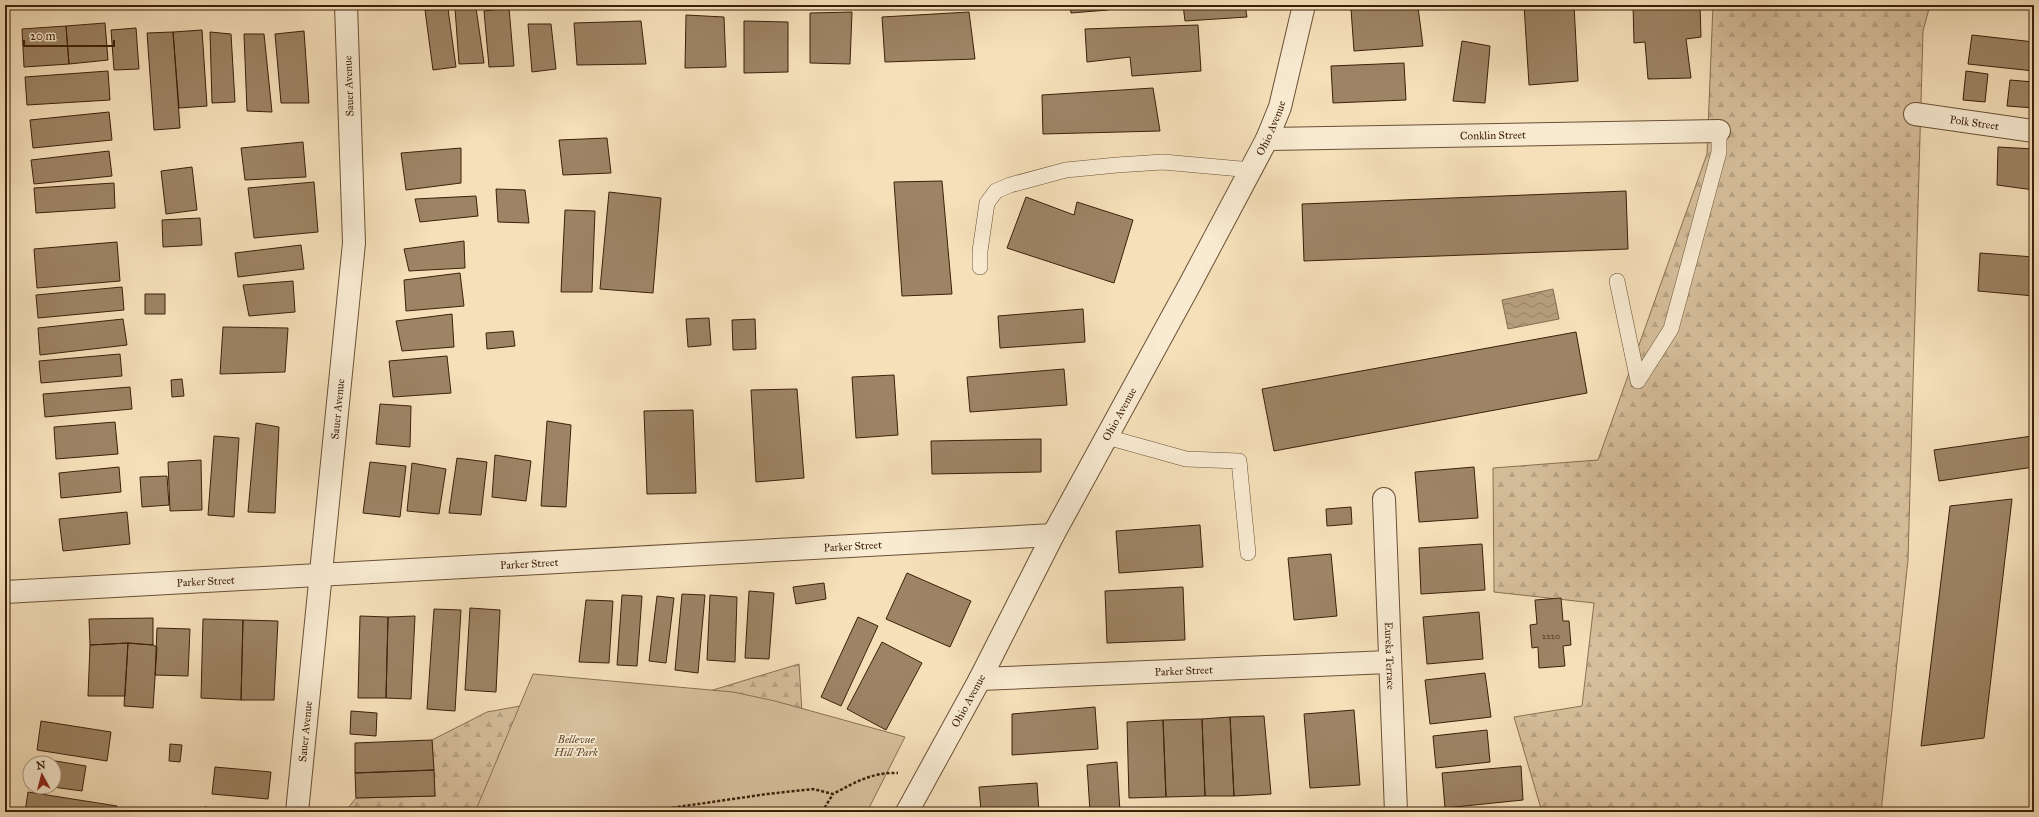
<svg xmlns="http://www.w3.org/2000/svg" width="2039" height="817" viewBox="0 0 2039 817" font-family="'IM FELL Great Primer',serif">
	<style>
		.forest { fill: url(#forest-firs); stroke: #8a7052 }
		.park { fill: #d6bf9c; stroke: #8a7052 }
		.water { fill: url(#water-waves); stroke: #866c4f }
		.building { fill: #9d8465; stroke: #3d2009 }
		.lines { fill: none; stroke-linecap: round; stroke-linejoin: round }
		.service-casing { stroke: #6b5035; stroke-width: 16 }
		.minor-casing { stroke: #6b5035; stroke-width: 24 }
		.path { stroke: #3d2009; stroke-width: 2.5; stroke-dasharray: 3 2; stroke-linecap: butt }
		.service { stroke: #f8ebd2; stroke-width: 15 }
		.minor { stroke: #f8ebd2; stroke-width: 22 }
		.labels { text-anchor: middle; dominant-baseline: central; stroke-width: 3.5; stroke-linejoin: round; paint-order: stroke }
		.number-label { font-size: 9px; fill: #553920 }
		.street-label { font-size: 11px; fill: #3d2009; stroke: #f8ebd2 }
		.park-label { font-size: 11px; font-style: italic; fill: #63482e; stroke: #f8ebd2 }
	</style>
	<defs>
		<pattern id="forest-firs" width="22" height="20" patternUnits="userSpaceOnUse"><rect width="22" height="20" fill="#d6bf9c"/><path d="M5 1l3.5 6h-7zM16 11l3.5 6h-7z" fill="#b9a485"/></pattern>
		<pattern id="water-waves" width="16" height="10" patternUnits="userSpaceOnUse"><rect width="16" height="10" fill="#b69f7e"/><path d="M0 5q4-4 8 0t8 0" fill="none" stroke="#958165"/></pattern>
	</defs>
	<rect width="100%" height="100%" fill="#f5e0ba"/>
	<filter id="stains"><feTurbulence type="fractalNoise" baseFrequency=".005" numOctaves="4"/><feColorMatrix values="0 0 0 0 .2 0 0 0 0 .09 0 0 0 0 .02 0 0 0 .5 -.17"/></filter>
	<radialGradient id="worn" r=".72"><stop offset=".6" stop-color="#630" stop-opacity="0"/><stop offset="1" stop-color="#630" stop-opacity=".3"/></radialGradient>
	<!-- forest -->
	<path class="forest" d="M1713,5H1930L1923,31L1908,560L1881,812H1542L1514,717L1582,706L1594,603L1494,592L1493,468L1598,460L1707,154Z
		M799,664L805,762L558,812H345L356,798L435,796L432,740L487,712L609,690L693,696Z"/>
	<!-- park -->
	<path class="park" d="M533,674L733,692L775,701L905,737L867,812H475Z
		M323,808L405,812H323Z"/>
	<!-- water -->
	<path class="water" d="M1553,289L1559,319L1508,329L1502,300Z"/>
	<!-- building -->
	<path class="building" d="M1070,5H1107L1108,10L1071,13Z
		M1183,5H1245L1247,17L1185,21Z
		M1524,5H1574L1578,81L1529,85Z
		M1633,5H1700L1701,37L1686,39L1691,78L1648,79L1645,42L1634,43Z
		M1418,7L1423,46L1354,51L1351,9Z
		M455,8H476L484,63L459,64Z
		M509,8L514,66L489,67L484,11Z
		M448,9L456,67L433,70L425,10Z
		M852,12L850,64L810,63V13Z
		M969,12L975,59L885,62L882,17Z
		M686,15L724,17L726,67L685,68Z
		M641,21L646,64L577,65L574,23Z
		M744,21L788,22V72L744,73Z
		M105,23L108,60L69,64L66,26Z
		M528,24H551L556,69L532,72Z
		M1198,25L1201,71L1132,76L1130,57L1087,62L1085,29Z
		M66,26L69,64L24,67L22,29Z
		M136,28L139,69L114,70L111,30Z
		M202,30L207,106L179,108L173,32Z
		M304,31L309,103H281L275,34Z
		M173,32L180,128L154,130L147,33Z
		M210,32L231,34L235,102L212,103Z
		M244,34H264L272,112L247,111Z
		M1972,35L2034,42V71L1968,64Z
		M1462,41L1490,46L1485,103L1453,101Z
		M1404,63L1406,100L1333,103L1331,66Z
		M108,71L110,100L27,105L25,77Z
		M1966,71L1988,74L1985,102L1963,100Z
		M2010,80L2034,82V108L2007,106Z
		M1153,88L1160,131L1043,134L1042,95Z
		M109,112L112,140L33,148L30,120Z
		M607,138L611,173L563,175L559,140Z
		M303,142L306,177L245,180L241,148Z
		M1998,147L2034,149V190L1997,185Z
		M461,148V183L406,190L401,153Z
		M109,151L112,176L34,184L31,160Z
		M192,167L197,210L166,214L161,171Z
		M942,181L952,294L902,296L894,182Z
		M314,182L318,232L254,238L248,188Z
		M114,183L115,208L36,213L34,188Z
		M496,189L525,190L529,223L498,222Z
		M1626,191L1628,249L1304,261L1302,204Z
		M609,192L661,198L653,293L600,289Z
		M476,196L478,216L420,222L415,199Z
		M1026,197L1074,215L1077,202L1133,220L1114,283L1007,248Z
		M565,210L595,211L592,292H561Z
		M200,218L202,245L163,247L162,220Z
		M464,241L465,268L409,271L404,249Z
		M117,242L120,281L37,288L34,249Z
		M301,245L304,269L238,277L235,253Z
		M1980,253L2034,257V296L1978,291Z
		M460,273L464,306L406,311L404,280Z
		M293,281L295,312L249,316L243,285Z
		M122,287L124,310L38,318L36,295Z
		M145,294H165V314H145Z
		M1083,309L1085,342L1000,348L998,316Z
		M452,314L454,347L402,351L396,321Z
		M709,318L711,345L688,347L686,319Z
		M123,319L127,345L40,355L38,328Z
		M755,319L756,349L733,350L732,320Z
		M223,327L288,328L285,372L220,374Z
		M513,331L515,346L487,349L486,333Z
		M1576,332L1587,393L1274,451L1262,389Z
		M120,354L122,376L41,383L39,361Z
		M447,356L451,393L393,397L389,361Z
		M1064,369L1067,405L970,412L967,377Z
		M894,375L898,435L856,438L852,377Z
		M182,379L184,396L172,397L171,380Z
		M130,387L132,409L45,417L43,394Z
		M797,389L804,478L756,482L751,390Z
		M380,404L411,406L410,447L376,444Z
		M693,410L696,493L647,494L644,411Z
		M547,421L571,425L566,507L541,506Z
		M115,422L118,454L56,459L54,427Z
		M256,423L279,427L275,513L248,512Z
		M214,436L239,438L234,517L208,515Z
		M2032,436L2034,467L1939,481L1934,450Z
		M1041,439V472L932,474L931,441Z
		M495,455L531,461L526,501L492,497Z
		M457,458L487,462L481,515L449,513Z
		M201,460L202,510L170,511L168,462Z
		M370,462L406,466L400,517L363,513Z
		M412,463L446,469L439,514L407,511Z
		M119,467L121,492L61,498L59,473Z
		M1474,467L1478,518L1419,522L1415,472Z
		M167,476L169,505L142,507L140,477Z
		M2012,499L1984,738L1921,746L1950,506Z
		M1351,507L1352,524L1327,526L1326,509Z
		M127,512L130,544L63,551L59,519Z
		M1200,525L1203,567L1119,573L1116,531Z
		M1482,544L1485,590L1421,594L1419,548Z
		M1331,554L1337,616L1294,620L1288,558Z
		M907,573L971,601L950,647L886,619Z
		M824,583L826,599L796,604L793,587Z
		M1183,587L1185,640L1107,643L1105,591Z
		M749,591L774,593L769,659L745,658Z
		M682,594L705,595L698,673L675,670Z
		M622,595L642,596L637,666L617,665Z
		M710,595L737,597L735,662L707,660Z
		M657,596L674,598L666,663L649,661Z
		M1561,598L1563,621H1569L1571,645L1563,646L1565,666L1539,668L1538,647L1532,648L1530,625L1537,624L1535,600Z
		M586,600L613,601L609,663L579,662Z
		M470,608L500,610L496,692L465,690Z
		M434,609L461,610L455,711L427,709Z
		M1479,612L1483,659L1427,664L1423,617Z
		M360,616L388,617L386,698H358Z
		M415,616L411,699L386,698L388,617Z
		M858,617L878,626L841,706L821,697Z
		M153,618V645L128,643L90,645L89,619Z
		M203,619L243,620L241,700L201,698Z
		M243,620L278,621L274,700H241Z
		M157,628L190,629L188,676L155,675Z
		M882,642L922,663L886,730L847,709Z
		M128,643L125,696H88L90,645Z
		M128,643L153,645L157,647L153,708L124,706Z
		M1485,673L1491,717L1430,724L1425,680Z
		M1095,707L1098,749L1012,755V714Z
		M1354,710L1360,785L1310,788L1304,714Z
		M351,711L377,713L376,736L350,734Z
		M1264,716L1271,794L1234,796L1230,717Z
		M1230,717L1234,796H1205L1202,719Z
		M1202,719L1205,796L1166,797L1163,720Z
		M1163,720L1166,797L1129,798L1127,722Z
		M41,721L111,732L107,761L37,750Z
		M1487,730L1490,762L1436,768L1433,736Z
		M432,740L434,770L355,773V743Z
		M170,744L182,745L180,762L169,761Z
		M37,758L86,766L82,791L53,787L54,763H36Z
		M1117,762L1120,812H1090L1087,765Z
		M1521,766L1523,800L1445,808L1442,773Z
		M215,767L271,772L268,799L212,794Z
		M434,770L435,796L356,798L355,773Z
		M1037,783L1039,812H981L979,787Z
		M28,792L117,806L116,812H25Z
		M204,807L253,812H203Z"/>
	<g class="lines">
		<!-- service casing -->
		<g class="service-casing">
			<path id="service" d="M980,267V251L987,203L996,191L1010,185L1066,170L1117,165L1163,162L1252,170
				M1617,281L1638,381L1671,329L1719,152V131
				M1107,437L1186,459L1239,461L1248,553"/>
		</g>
		<!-- minor casing -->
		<g class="minor-casing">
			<g id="minor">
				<path id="s1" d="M1915,114L2034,131"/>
				<path id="s2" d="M1267,139L1719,131"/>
				<path id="s3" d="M1384,499L1396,812"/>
				<path id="s4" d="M5,592L1053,535"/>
				<path id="s5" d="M980,679L1389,662"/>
				<path id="s6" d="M297,812L354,243L346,5"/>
				<path id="s7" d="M907,812L980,679L1053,535L1189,286L1267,139L1280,107L1304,5"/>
			</g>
		</g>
		<!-- path -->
		<path class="path" d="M643,812L767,794L813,789L833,794C856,782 872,772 898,773
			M822,812L833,794"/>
		<!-- service -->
		<use href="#service" class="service"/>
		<!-- minor -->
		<use href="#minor" class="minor"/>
	</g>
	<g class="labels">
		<!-- number labels -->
		<g class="number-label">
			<text x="1551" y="635">2220</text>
		</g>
		<!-- street labels -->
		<g class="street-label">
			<text transform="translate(349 86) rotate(-92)">Sauer Avenue</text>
			<text stroke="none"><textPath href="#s1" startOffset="60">Polk Street</textPath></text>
			<text stroke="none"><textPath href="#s7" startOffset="775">Ohio Avenue</textPath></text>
			<text stroke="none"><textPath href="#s2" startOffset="226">Conklin Street</textPath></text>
			<text stroke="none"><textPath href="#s6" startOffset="405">Sauer Avenue</textPath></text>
			<text stroke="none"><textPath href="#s7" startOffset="451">Ohio Avenue</textPath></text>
			<text stroke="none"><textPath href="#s4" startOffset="849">Parker Street</textPath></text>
			<text stroke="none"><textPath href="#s4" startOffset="525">Parker Street</textPath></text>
			<text stroke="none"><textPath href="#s4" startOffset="201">Parker Street</textPath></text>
			<text stroke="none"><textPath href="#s3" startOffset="157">Eureka Terrace</textPath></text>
			<text stroke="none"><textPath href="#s5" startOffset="204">Parker Street</textPath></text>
			<text stroke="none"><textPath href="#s7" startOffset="127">Ohio Avenue</textPath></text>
			<text stroke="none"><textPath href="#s6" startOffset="81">Sauer Avenue</textPath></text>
		</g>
		<!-- park labels -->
		<g class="park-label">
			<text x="576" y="739">Bellevue<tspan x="576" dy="13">Hill Park</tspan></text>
		</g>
	</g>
	<!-- margin -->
	<rect width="2039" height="817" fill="none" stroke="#f5e0ba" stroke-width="20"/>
	<rect x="6" y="6" width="2027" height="805" fill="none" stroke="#3d2009" stroke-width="2"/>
	<rect x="10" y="10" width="2019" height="797" fill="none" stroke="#3d2009"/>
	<!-- north arrow -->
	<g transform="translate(42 775) rotate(353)"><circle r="19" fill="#f8ebd2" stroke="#ad9a82"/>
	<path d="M0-3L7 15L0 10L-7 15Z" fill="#8f2418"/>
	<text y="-6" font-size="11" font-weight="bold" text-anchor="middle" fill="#3d2009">N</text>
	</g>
	<!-- scale -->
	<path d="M24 40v6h90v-6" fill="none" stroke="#3d2009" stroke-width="2"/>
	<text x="30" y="40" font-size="12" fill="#3d2009" stroke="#f8ebd2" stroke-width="3" paint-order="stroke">20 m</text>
	<rect width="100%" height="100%" filter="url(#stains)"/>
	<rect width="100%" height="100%" fill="url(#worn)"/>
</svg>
